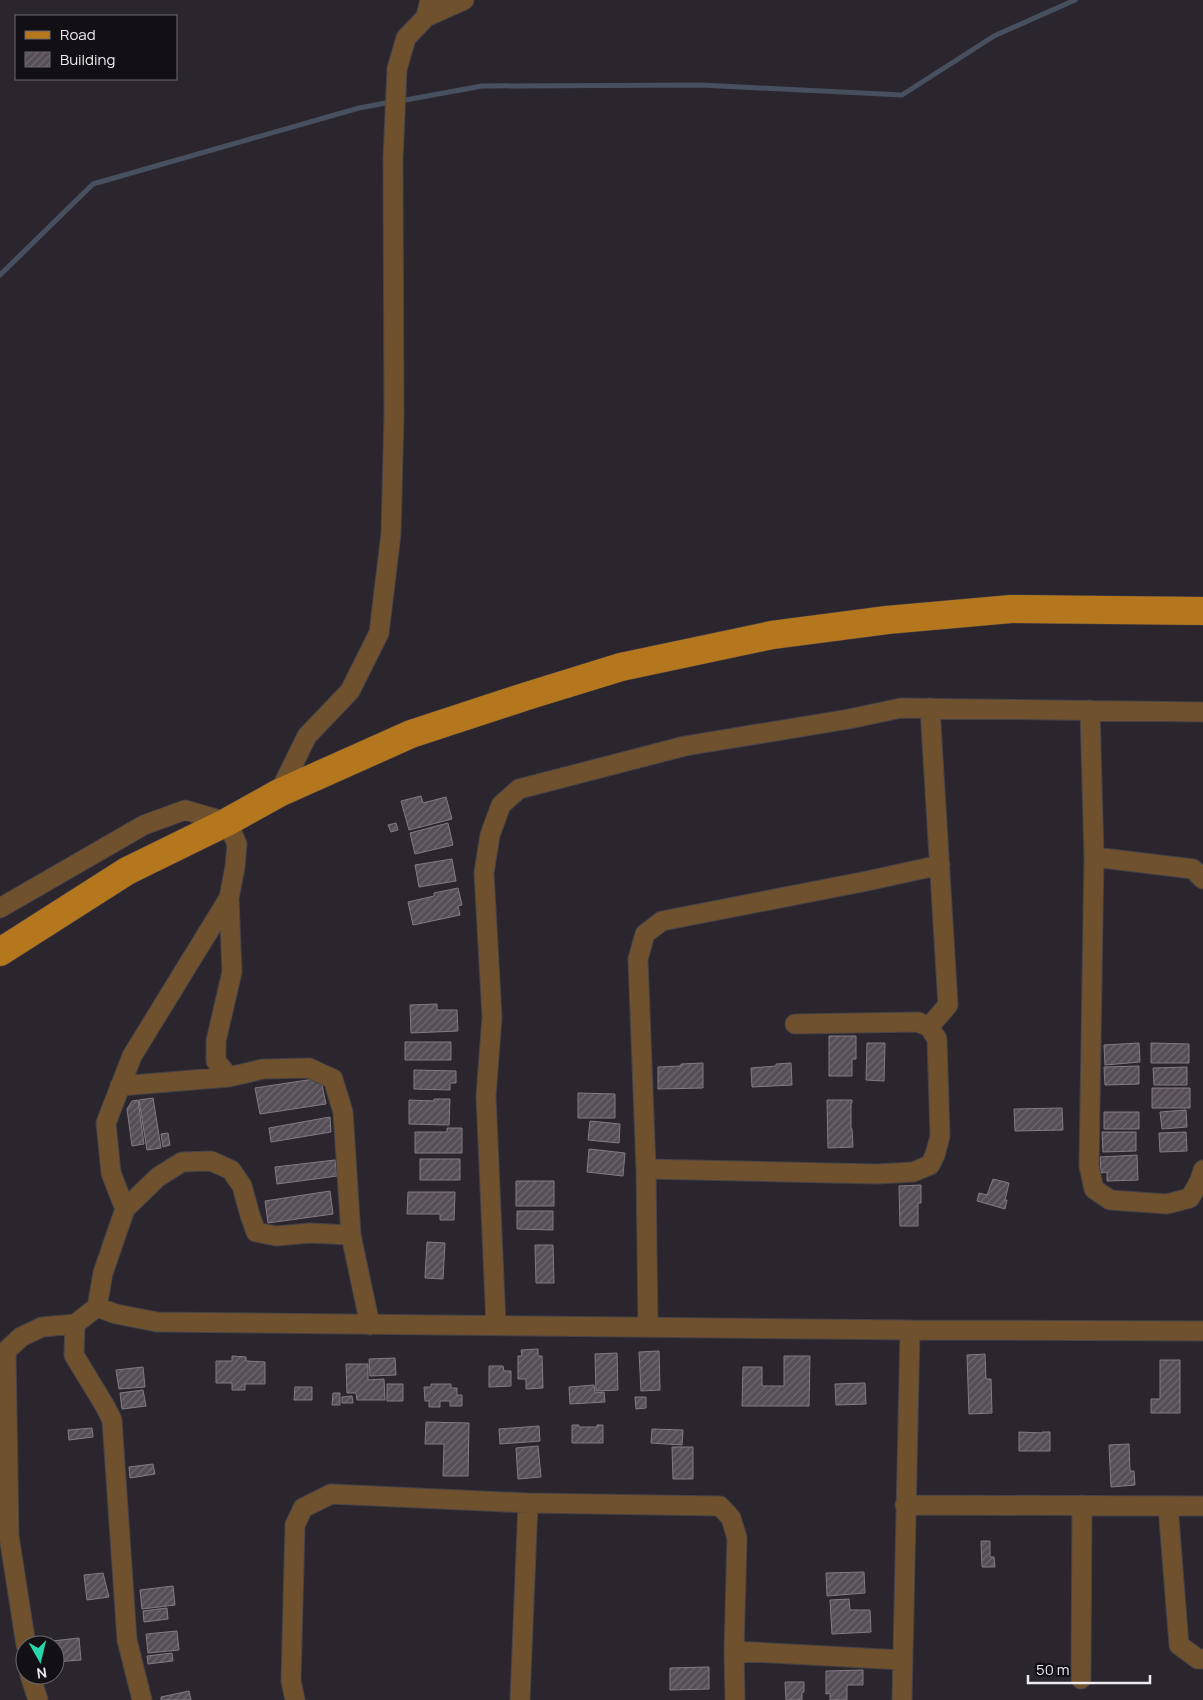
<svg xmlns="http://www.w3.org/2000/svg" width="1203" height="1700" viewBox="0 0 1203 1700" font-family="Manrope,sans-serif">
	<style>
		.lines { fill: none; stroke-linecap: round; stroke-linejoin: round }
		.stream { stroke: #48505f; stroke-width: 5 }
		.building { fill: url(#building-hatch); stroke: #837b84 }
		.minor-casing { stroke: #464249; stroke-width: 21 }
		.primary-casing { stroke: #464249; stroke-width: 29 }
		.minor { stroke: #6f512d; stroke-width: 19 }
		.primary { stroke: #b5771e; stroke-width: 28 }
	</style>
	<defs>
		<pattern id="building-hatch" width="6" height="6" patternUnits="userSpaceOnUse" patternTransform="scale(1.25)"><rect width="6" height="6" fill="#564e57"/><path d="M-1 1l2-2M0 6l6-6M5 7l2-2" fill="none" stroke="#6f6870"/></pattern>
	</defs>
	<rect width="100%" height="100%" fill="#2b262e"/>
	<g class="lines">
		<!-- stream -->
		<path class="stream" d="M400,101L482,86L701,85L902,95L994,36L1075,0
			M0,275L93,184L359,108L391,102"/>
	</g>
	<!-- building -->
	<path class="building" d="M421,796L423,803L446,797L452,819L409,830L401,801Z
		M396,823L398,830L391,832L388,825Z
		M448,823L453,845L415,854L410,833Z
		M452,859L456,881L419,887L415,865Z
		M458,888L462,905L458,906L460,915L413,925L408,902L434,896V893Z
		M437,1004V1010H457L458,1031L411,1033L410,1005Z
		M829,1036H856V1059H852V1076H829Z
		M405,1042H451V1060H405Z
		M867,1043H885L884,1081L866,1080Z
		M1139,1043L1140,1062L1105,1065L1104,1045Z
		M1151,1043L1189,1044V1063H1151Z
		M703,1063V1088L658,1089V1067L681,1066V1064Z
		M791,1063L792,1085L752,1087L751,1068L776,1066V1064Z
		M1139,1066V1084L1105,1085L1104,1067Z
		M1187,1067V1085H1154L1153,1068Z
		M414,1070L456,1071V1083H450V1090L414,1089Z
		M314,1079L322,1085L326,1104L260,1114L255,1088Z
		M1152,1088H1190V1108H1152Z
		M578,1093L615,1094V1118H578Z
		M153,1098L161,1148L147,1150L139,1100Z
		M434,1099H450L449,1125L409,1124V1100L434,1101Z
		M138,1100L144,1144L132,1146L127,1109L132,1101Z
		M827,1100H852V1103H851V1128L852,1129L853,1147L828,1148Z
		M1062,1108L1063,1130L1015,1131L1014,1109Z
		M1186,1110L1187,1127L1162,1129L1160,1112Z
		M1104,1112H1139V1129H1104Z
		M330,1117L331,1132L271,1142L269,1128Z
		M590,1121L620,1124L619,1143L588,1140Z
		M447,1128H462V1153H415V1132H447Z
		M1102,1132H1136V1151L1103,1152Z
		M1186,1132L1187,1151L1160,1152L1159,1133Z
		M168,1133L170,1145L163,1147L161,1134Z
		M589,1149L625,1153L623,1176L587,1172Z
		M1137,1155L1138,1180L1107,1181V1172L1101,1173L1100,1157Z
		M420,1159H460V1180H420Z
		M335,1160L337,1176L277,1184L275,1167Z
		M993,1179L1009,1183L1005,1200H1007L1005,1209L977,1201L979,1193L987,1195Z
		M516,1181H554V1206H516Z
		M921,1185V1203H918V1226H900L899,1186Z
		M330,1191L333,1214L268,1223L265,1201Z
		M408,1192H455L454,1220H440V1214H407Z
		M517,1211H553V1230L517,1229Z
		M427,1242L445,1243L443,1279L425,1278Z
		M535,1245H553L554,1283H536Z
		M538,1349V1356H542L543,1388L526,1389V1379H518V1356H522L521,1350Z
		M659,1351L660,1390L641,1391L639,1352Z
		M617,1353L618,1390L596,1391L595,1354Z
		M985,1354L986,1379H991L992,1413L969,1414L967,1355Z
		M232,1356L246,1357V1361L265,1362V1384H245V1390H232V1383H216V1361H232Z
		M784,1356H810L809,1406H742L743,1367H762V1386H784Z
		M395,1358L396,1375L370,1376L369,1359Z
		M1160,1360H1180V1413H1151V1399H1160Z
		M346,1364H368V1380L384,1379L385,1400H357L356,1393H347Z
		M489,1366H503L504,1371H511V1386L489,1387Z
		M143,1367L145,1387L119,1389L116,1370Z
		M865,1383L866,1404L836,1405L835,1384Z
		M387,1384H403V1401H387Z
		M431,1384H451V1388H457V1395H462V1406H450V1401H440V1407H429V1401H425L424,1387H431Z
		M594,1385L595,1393L604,1392L605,1402L570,1404L569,1387Z
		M295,1387H312V1400H294Z
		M143,1390L146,1406L122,1409L120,1393Z
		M333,1393H340V1405H332Z
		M352,1396L353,1403H342V1397Z
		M635,1397H646V1408L636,1409Z
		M426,1422L469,1423L468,1476H443L444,1444H425Z
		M572,1425H579V1427H597V1425H603V1443H572Z
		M539,1426L540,1441L500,1444L499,1429Z
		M92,1428L93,1437L69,1440L68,1430Z
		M652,1429L683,1430L682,1445L651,1443Z
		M1019,1432L1042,1433V1432H1050V1451H1019Z
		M1129,1444L1130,1471H1134L1135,1485L1111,1487L1109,1445Z
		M538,1446L541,1477L518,1479L516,1448Z
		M672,1447H693V1479H673Z
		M153,1464L155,1474L130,1478L129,1467Z
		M981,1541H990V1557H994L995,1567H982Z
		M864,1572L865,1593L827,1596L826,1573Z
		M103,1573L109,1597L87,1600L84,1575Z
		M173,1586L175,1605L142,1609L140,1590Z
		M849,1599L850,1610H870L871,1632L832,1634L830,1600Z
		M167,1608L168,1619L144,1622L143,1611Z
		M177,1631L179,1650L148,1653L146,1634Z
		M79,1638L81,1660L55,1662V1645H52V1641Z
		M172,1653L173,1661L148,1664L147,1656Z
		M709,1667V1689L670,1690V1668Z
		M863,1670V1685H847V1700H830V1693L826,1694V1671Z
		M785,1682H804V1692H802V1700H786Z
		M189,1691L191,1700H161V1697Z"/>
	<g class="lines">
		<!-- minor casing -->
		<g class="minor-casing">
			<path id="minor" d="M426,17L464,0
				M1090,710L1094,857L1089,1166L1094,1189L1110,1200L1167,1204L1190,1198L1200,1180L1203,1170
				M279,793L307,736L350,691L379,633L391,534L394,415L393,159L397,69L406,38L426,17L430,0
				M1094,857L1193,869L1203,879
				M0,908L144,825L185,810L227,822L237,844L235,867L229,898L232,972L216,1041V1061L229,1077
				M929,1027L948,1005L930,708
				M120,1086L229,1077L263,1069L309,1068L333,1079L343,1112L351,1235L370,1325
				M646,1169L877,1174L913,1172L930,1165L935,1155L940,1136L937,1039L929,1027L918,1022L795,1024
				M125,1209L158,1177L182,1162L211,1161L231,1170L242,1186L250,1215L256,1232L276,1236L310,1233L351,1235
				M97,1307L116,1314L157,1322L910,1330L1203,1331
				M75,1324L74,1355L105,1406L112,1420L127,1640L142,1700
				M496,1325L486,1096L492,1017L484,873L490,835L501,805L519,789L685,746L849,719L901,708L1203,712
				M648,1327L646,1169L638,959L645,934L662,921L867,881L940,865
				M905,1505L1203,1506
				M1168,1506L1179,1645L1198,1659H1203
				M26,1645L9,1536L6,1351L21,1337L42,1327L75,1324L97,1307L103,1273L125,1209L111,1173L106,1123L132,1056L229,898
				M734,1651L902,1660
				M30,1675L38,1700
				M1081,1679L1082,1505
				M295,1700L291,1681L295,1525L303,1508L331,1494L528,1503L720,1506L731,1518L737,1538L734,1651L735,1700
				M520,1700L528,1503
				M902,1700L910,1330"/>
		</g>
		<!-- primary casing -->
		<g class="primary-casing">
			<path id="primary" d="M0,952L127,871L227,822L279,793L411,734L527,696L621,667L772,635L887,620L1011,609L1203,611"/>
		</g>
		<!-- minor -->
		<use href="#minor" class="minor"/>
		<!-- primary -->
		<use href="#primary" class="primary"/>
	</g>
	<!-- legend -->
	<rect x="15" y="15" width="162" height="65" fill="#121014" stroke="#6a686c"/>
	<rect x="25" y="31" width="25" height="8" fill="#b5771e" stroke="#6a686c"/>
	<text x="60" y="40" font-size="15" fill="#efecf1">Road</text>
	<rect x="25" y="52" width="25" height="15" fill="url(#building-hatch)" stroke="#6a686c"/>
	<text x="60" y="65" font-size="15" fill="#efecf1">Building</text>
	<!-- north arrow -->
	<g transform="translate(40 1660) rotate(172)"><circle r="24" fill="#121014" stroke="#6a686c"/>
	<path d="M0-4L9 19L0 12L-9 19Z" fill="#27d5ad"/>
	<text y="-8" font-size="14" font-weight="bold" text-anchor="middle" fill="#efecf1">N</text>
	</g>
	<!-- scale -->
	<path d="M1028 1675v8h122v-8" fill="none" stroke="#efecf1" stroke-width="2.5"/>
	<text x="1036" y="1675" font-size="15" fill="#efecf1" stroke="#121014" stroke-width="4" paint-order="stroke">50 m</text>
</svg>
